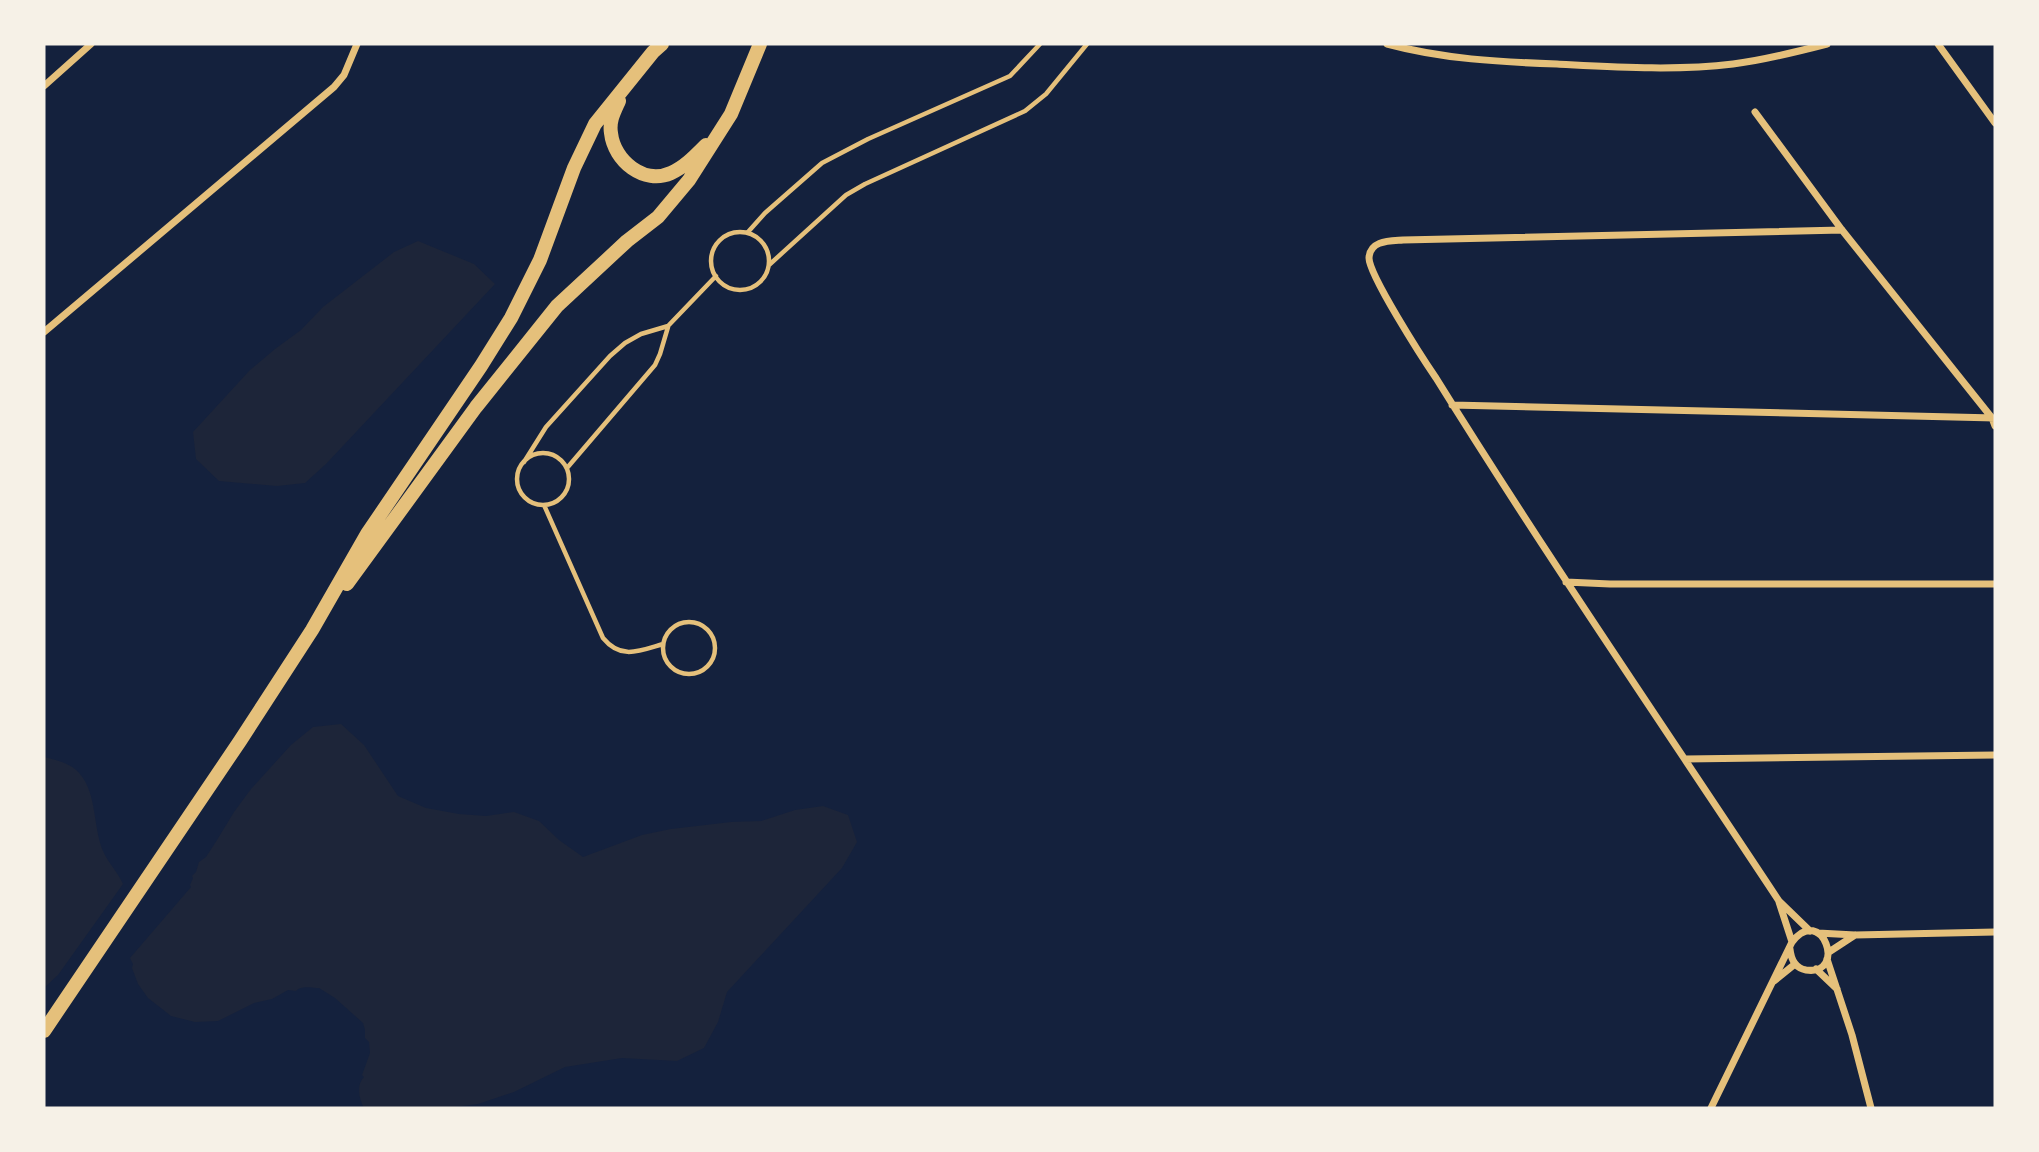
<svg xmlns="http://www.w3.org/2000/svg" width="2039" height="1152" viewBox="0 0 2039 1152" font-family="'Work Sans',sans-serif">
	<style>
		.green { fill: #1d2539 }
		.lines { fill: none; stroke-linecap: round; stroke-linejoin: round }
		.service { stroke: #e5c07b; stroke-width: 4.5 }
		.minor { stroke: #e5c07b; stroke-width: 7 }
		.primary { stroke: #e5c07b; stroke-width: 14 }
	</style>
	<rect width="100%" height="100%" fill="#14213d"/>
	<!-- green -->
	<path class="green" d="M418,241L474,264L495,284L326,464L305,483L277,486L219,481L196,459L193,432L250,370L275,349L301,330L323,307L394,252Z
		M341,724L364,745L398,796L426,808L459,814L486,816L514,812L539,821L559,840L583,857L642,835L671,829L731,822L761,821L795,810L823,806L848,815L857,842L842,868L727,992L718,1022L704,1048L677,1061L622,1058L565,1067L514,1092L478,1104L446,1108H364C359,1099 356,1085 364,1077L362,1075L370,1053L369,1042L365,1038V1030L363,1023L335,998L319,988C313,988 301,985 296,991L288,990L272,999L254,1003L218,1021L195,1022L171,1016L148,998L138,984L132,968L133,964L130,958L191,887L190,885L193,878L192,876L196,872L199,862L206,857L217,840L234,812L251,789L291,745L313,727Z
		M44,757C53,759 68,763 75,769C98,788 92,825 103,851C108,863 118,872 123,884L58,975L44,988Z"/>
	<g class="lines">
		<!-- service -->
		<path class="service" d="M748,232L765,213L822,163L868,139L1010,76L1040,44
			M711 261a29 29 0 1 1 58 0a29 29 0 1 1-58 0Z
			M769,265L846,195L865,184L1025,111L1046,94L1087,44
			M517 479a26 26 0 1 1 52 0a26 26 0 1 1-52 0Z
			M524,462L546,427L610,356L625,343L641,334L668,326L716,276
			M567,468L655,365L660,354L668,327
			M544,505L603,638C621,660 639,651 663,644
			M663 648a26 26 0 1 1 52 0a26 26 0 1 1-52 0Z"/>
		<!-- minor -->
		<path class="minor" d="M1387,44C1443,59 1499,62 1557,64C1615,67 1675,71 1733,64C1765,60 1796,52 1827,44
			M1938,44L1995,123
			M44,86L91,44
			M1755,112L1842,230L1992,418L1995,426
			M44,332L334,87L344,75L357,44
			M1452,405L1995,418
			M1566,582L1610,584H1995
			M1685,759L1995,755
			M1779,902L1792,942
			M1810,931L1779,901C1664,727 1546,555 1436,378C1423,359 1369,275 1369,258C1370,240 1390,241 1403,240L1842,230
			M1818,933L1855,935L1995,932
			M1829,952L1855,935
			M1827,959L1852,1035L1871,1108
			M1816,969L1837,989
			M1774,981L1795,964
			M1711,1108L1792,942C1822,903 1848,976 1806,970C1795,968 1791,959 1790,949"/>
		<!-- primary -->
		<path class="primary" d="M619,101C614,112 609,121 611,133C614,161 644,185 671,173C685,167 696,155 706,145
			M347,584L476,407L557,306L627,241L658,217L689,180L731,114L760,44
			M44,1031L240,741L312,630L367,534L481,366L511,318L540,260L574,168L595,124L653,52L662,44"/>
	</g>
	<!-- border -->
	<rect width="2039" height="1152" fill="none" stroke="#f6f1e7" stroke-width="91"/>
</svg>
